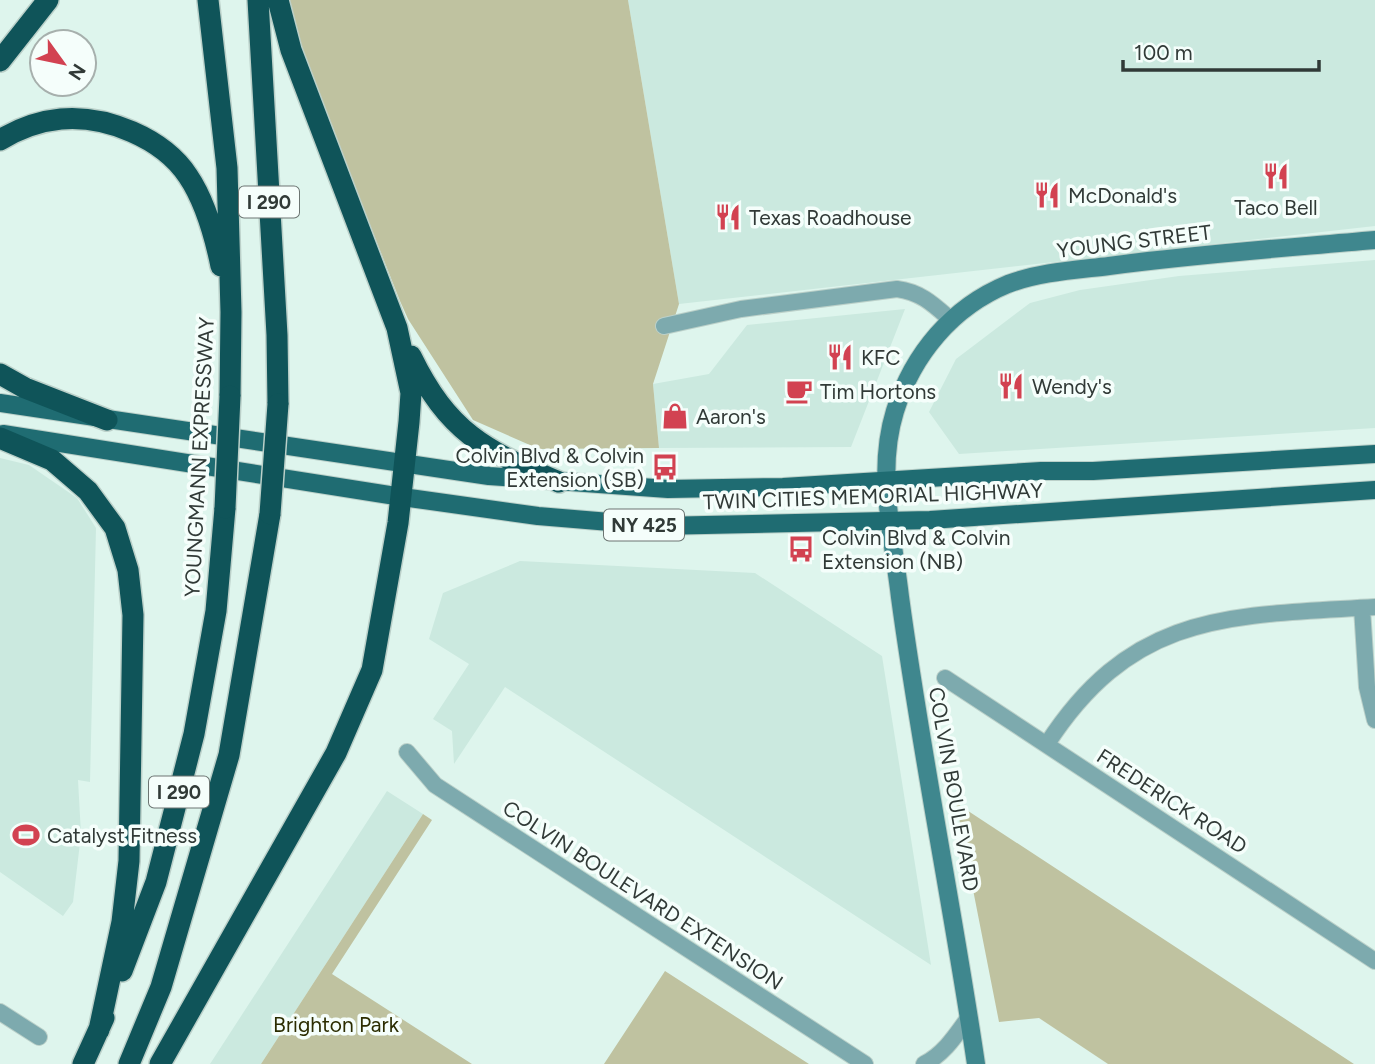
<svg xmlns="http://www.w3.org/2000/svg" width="1375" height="1064" viewBox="0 0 1375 1064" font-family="Figtree,sans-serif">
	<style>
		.built { fill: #cbe9df }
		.green { fill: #bfc2a0 }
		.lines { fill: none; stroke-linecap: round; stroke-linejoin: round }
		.street-casing { stroke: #bbd0c9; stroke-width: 18 }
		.secondary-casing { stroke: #bbd0c9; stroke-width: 20 }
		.primary-casing { stroke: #bbd0c9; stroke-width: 20 }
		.highway-casing { stroke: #bbd0c9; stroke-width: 24 }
		.street { stroke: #7daaae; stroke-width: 16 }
		.secondary { stroke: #3f878e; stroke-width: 18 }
		.primary { stroke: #1f6c72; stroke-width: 18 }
		.highway { stroke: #0f5459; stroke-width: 21 }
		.highway-bridge-casing { stroke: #bbd0c9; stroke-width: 24; stroke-linecap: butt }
		.highway-bridge { stroke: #0f5459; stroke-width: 21 }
		.labels { text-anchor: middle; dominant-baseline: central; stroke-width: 7; stroke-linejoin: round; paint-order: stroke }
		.shield { fill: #f5fefb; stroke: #6c7572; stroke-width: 2 }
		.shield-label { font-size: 19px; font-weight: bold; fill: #313a37 }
		.poi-label { font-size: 21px; fill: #313a37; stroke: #f5fefb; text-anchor: start }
		.street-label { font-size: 21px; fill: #313a37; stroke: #f5fefb }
		.park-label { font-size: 21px; fill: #2b2c00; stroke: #f5fefb }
	</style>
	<rect width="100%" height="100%" fill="#def5ed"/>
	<!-- built -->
	<path class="built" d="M628,0H1375V226L679,304Z
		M1375,260V428L959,454L929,412L956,359L1030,303L1080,290L1179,276Z
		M905,309L851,447L659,448L653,384L709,374L747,325Z
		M0,458L29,465L77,498L96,528L90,782L78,780L81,834L73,902L63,916L0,872Z
		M520,561L755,573L882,656L931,965L505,687L454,764L452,731L433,719L469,664L429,639L443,593Z
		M387,791L423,814L261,1064H210Z"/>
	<!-- green -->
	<path class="green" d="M286,0H628L679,304L653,384L659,448L539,449L473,420L408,319L400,301L315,86L292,24Z
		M956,803L1354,1064H1108L1039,1018L999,1022Z
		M423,814L432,820L332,974L472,1064H261Z
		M665,971L809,1064H604Z"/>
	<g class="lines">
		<!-- street casing -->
		<g class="street-casing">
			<path id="street" d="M664,326L741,309L897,289C921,292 934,305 951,320
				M1362,608L1367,687L1375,720
				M945,678L1375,961
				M1047,744C1134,610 1231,616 1375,607
				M407,752L435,785L865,1064
				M0,1012L39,1037
				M924,1064C944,1054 956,1035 969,1017"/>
		</g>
		<!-- secondary casing -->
		<g class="secondary-casing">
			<path id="secondary" d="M976,1064C953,908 921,753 900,597C893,536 876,472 895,411C913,354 952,307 1008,284C1040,272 1076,270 1109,266C1198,254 1286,248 1375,240"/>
		</g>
		<!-- primary casing -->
		<g class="primary-casing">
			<path id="primary" d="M0,403L489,476L668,489L783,487L1041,471H1093L1375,454
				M3,434L402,497L538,516L658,526L930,520L1375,490"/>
		</g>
		<!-- highway casing -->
		<g class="highway-casing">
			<path id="highway" d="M208,0L227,168L231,312L230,396
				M258,0L277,335L278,404
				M0,61L48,0
				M0,140C18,129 40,121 61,119C106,115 163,138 188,176C205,201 215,237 221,266
				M411,356C448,432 484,450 559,482
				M0,374L25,388L107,420
				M0,438L52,460L88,491L115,528L128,570L133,615L129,861L122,922L99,1030
				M122,971L156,882L194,734L216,611L225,508
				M83,1064L104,1018
				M129,1064L161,987L229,755L270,514
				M160,1064L336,753L372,670L398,523L409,422L411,393L397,328L291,50L278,0"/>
		</g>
		<!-- street -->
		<use href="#street" class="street"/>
		<!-- secondary -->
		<use href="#secondary" class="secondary"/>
		<!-- primary -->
		<use href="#primary" class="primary"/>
		<!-- highway -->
		<use href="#highway" class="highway"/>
		<!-- highway-bridge casing -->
		<g class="highway-bridge-casing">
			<path id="highway-bridge" d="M225,508L230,396
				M270,514L278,404"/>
		</g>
		<!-- highway-bridge -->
		<use href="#highway-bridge" class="highway-bridge"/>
	</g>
	<!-- icons -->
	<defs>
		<g id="restaurant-bare" transform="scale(2.1)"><path d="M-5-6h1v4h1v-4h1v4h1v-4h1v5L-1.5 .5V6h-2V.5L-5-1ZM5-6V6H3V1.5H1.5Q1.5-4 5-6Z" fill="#d24251" stroke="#f5fefb" stroke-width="2.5" paint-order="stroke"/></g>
		<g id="cafe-bare" transform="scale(2.1)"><path d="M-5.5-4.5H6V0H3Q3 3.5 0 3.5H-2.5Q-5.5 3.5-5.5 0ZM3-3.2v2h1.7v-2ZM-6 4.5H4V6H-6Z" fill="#d24251" stroke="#f5fefb" stroke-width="2.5" paint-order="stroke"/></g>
		<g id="shop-bare" transform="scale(2.1)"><path d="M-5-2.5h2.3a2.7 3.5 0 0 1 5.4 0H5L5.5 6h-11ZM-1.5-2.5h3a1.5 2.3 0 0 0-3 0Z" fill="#d24251" stroke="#f5fefb" stroke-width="2.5" paint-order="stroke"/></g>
		<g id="bus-bare" transform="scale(2.1)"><path d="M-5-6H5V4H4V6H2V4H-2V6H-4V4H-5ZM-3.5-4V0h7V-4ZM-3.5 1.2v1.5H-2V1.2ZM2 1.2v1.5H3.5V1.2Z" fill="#d24251" stroke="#f5fefb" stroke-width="2.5" paint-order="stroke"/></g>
		<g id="stadium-bare" transform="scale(2.1)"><path d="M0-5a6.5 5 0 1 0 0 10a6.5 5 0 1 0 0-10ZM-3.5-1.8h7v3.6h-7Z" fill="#d24251" stroke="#f5fefb" stroke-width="2.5" paint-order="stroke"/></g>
	</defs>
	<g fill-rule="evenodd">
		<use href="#restaurant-bare" x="1276" y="176"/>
		<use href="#restaurant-bare" x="1047" y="195"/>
		<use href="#restaurant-bare" x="728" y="217"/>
		<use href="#restaurant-bare" x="840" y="357"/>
		<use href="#restaurant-bare" x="1011" y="386"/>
		<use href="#cafe-bare" x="799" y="391"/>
		<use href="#shop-bare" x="675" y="416"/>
		<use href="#bus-bare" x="665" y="467"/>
		<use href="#bus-bare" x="801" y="549"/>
		<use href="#stadium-bare" x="26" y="835"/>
	</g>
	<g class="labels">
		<!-- shield labels -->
		<g class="shield">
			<rect x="239" y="186.5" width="60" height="31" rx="5"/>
			<rect x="604" y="509.5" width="80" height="31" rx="5"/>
			<rect x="149" y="776.5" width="60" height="31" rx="5"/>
		</g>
		<g class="shield-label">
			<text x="269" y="202">I 290</text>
			<text x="644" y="525">NY 425</text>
			<text x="179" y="792">I 290</text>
		</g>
		<!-- poi labels -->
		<g class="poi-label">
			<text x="1068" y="195">McDonald's</text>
			<text x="1276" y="207" text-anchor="middle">Taco Bell</text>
			<text x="749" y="217">Texas Roadhouse</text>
			<text x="861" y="357">KFC</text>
			<text x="1032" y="386">Wendy's</text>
			<text x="820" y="391">Tim Hortons</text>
			<text x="696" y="416">Aaron's</text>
			<text x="644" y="455" text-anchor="end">Colvin Blvd &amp; Colvin<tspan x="644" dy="24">Extension (SB)</tspan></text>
			<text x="822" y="537">Colvin Blvd &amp; Colvin<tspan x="822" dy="24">Extension (NB)</tspan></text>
			<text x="47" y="835">Catalyst Fitness</text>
		</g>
		<!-- street labels -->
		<g class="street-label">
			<text transform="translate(1134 241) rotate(-7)">YOUNG STREET</text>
			<text transform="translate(199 457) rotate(-87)">YOUNGMANN EXPRESSWAY</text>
			<text transform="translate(873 496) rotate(-2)">TWIN CITIES MEMORIAL HIGHWAY</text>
			<text transform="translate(954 789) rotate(80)">COLVIN BOULEVARD</text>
			<text transform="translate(1172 801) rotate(33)">FREDERICK ROAD</text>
			<text transform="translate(643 895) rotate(33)">COLVIN BOULEVARD EXTENSION</text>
		</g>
		<!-- park labels -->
		<g class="park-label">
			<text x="336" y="1024">Brighton Park</text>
		</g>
	</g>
	<!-- north arrow -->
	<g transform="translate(63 63) rotate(123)"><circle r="33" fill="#f5fefb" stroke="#a7b0ad" stroke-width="2"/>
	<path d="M0-5L12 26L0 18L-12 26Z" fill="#d24251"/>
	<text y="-10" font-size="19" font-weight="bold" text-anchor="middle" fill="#313a37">N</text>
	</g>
	<!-- scale -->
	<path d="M1123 60v10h196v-10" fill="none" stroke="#313a37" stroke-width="3.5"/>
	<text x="1134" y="60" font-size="21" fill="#313a37" stroke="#f5fefb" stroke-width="5" paint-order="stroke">100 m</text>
</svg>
